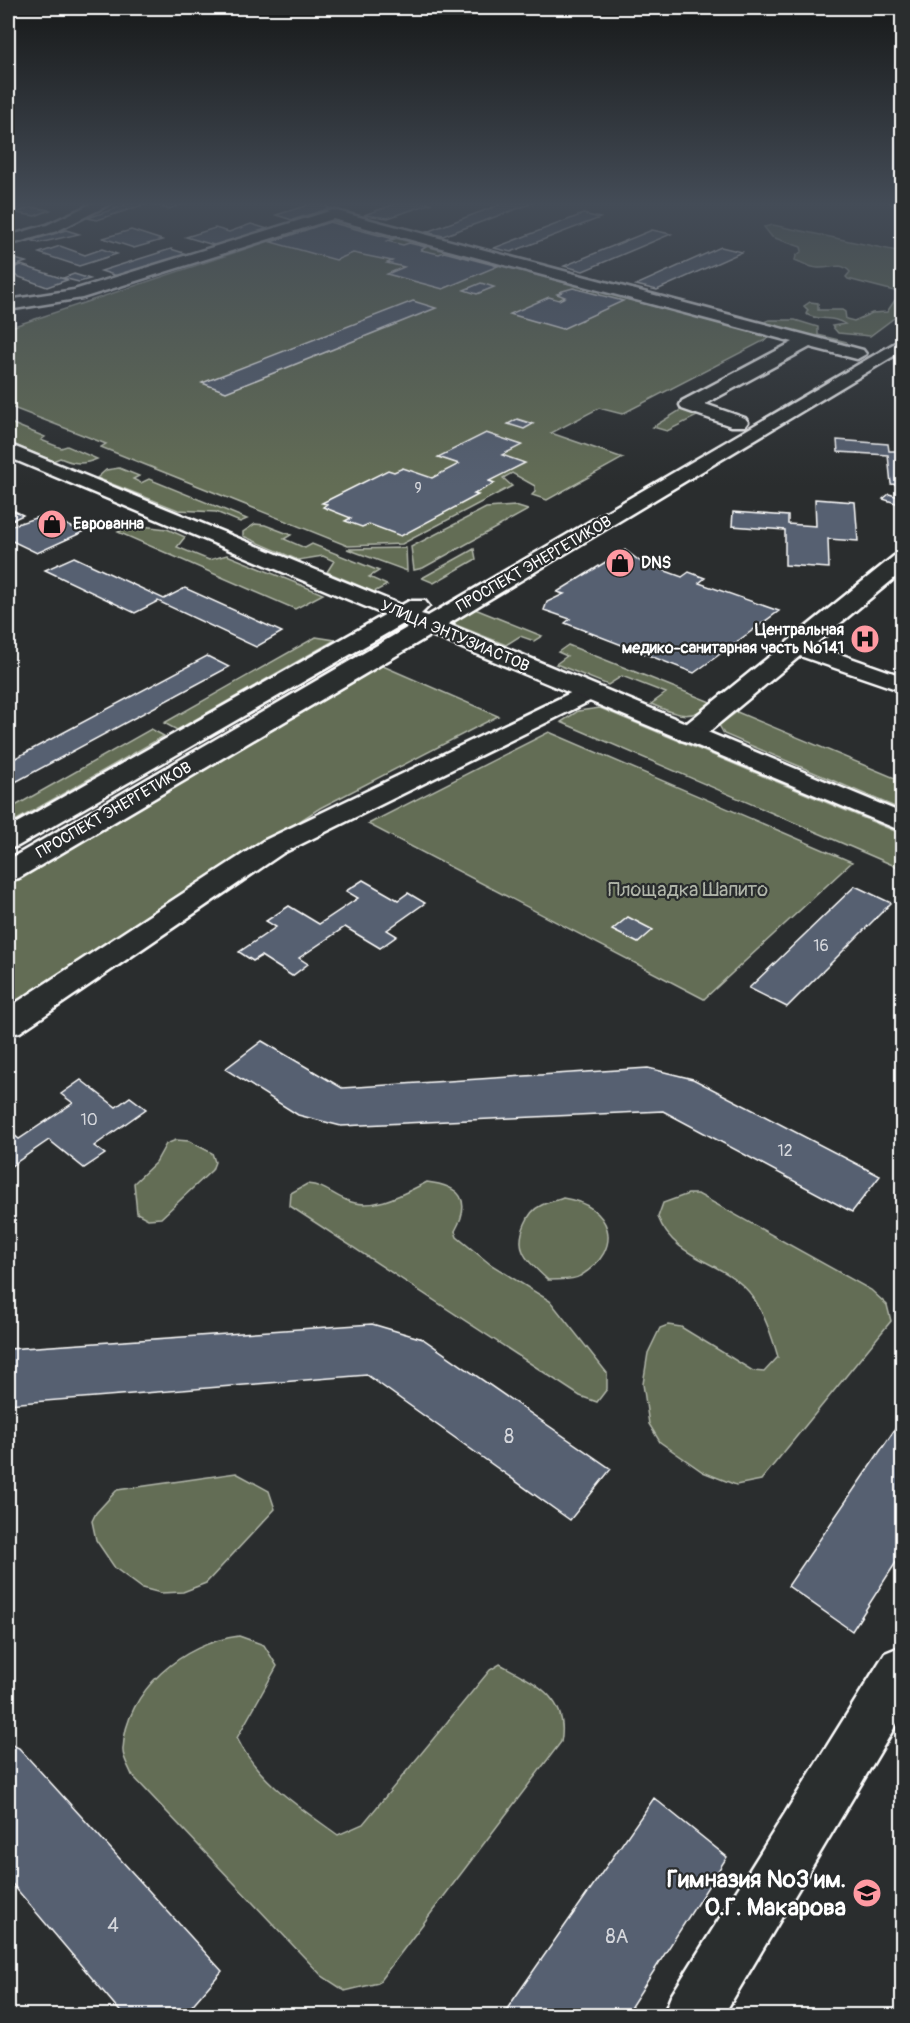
<svg xmlns="http://www.w3.org/2000/svg" width="910" height="2023" viewBox="0 0 910 2023" font-family="Pangolin,sans-serif">
	<style>
		.green { fill: #636d54; stroke: #b1b6aa; stroke-width: 1.5 }
		.building { fill: #576071; stroke: #fff; stroke-width: 1.5 }
		.lines { fill: none; stroke-linecap: round; stroke-linejoin: round }
		.minor-casing { stroke: #fff; stroke-width: 5 }
		.major-casing { stroke: #fff; stroke-width: 5 }
		.minor { fill: #2a2d2e; fill-rule: evenodd }
		.major { fill: #2a2d2e; fill-rule: evenodd }
		.labels { text-anchor: middle; dominant-baseline: central; stroke-width: 4.5; stroke-linejoin: round; paint-order: stroke }
		.far-number-label { font-size: 14px; fill: #d5d7dc }
		.far-poi-label { font-size: 16px; font-weight: bold; fill: #fff; stroke: #2a2d2e; text-anchor: start }
		.far-street-label { font-size: 16px; fill: #fff; stroke: #2a2d2e }
		.number-label { font-size: 16px; fill: #d5d7dc }
		.park-label { font-size: 20px; fill: #b1b6aa; stroke: #2a2d2e }
		.near-number-label { font-size: 20px; fill: #d5d7dc }
		.near-poi-label { font-size: 24px; font-weight: bold; fill: #fff; stroke: #2a2d2e; text-anchor: end }
	</style>
	<rect width="100%" height="100%" fill="#2a2d2e"/>
	<filter id="ink" filterUnits="userSpaceOnUse"><feTurbulence type="fractalNoise" baseFrequency=".0167" numOctaves="2"/><feDisplacementMap in="SourceGraphic" scale="12" xChannelSelector="R" yChannelSelector="G"/><feConvolveMatrix kernelMatrix="1 2 1 2 8 2 1 2 1" color-interpolation-filters="sRGB"/></filter>
	<g filter="url(#ink)">
		<!-- green -->
		<path class="green" d="M330,221L771,337L622,414L599,408L551,433L623,458L547,500L532,495L535,492V486L512,473L503,478L512,486L402,544L348,546L101,447L106,444L8,406V328Z
			M773,225L902,252V293L848,279L846,277L850,272C841,261 831,269 818,268C810,268 803,263 795,260L796,256L802,251L801,247L772,237L764,227Z
			M902,299V312L870,336L838,333L832,326L845,324C832,315 820,322 806,314L808,310L804,306L810,302L818,303V310H842L845,312L846,319L854,321L872,313L887,312L895,300Z
			M769,320H795L818,327V335L847,342L813,337L764,322Z
			M682,409L701,414L667,431L653,427Z
			M8,422L45,437L41,440L61,448L67,446L97,459C83,465 74,464 60,458L53,461L8,442Z
			M119,468L139,476L133,479L141,483L149,479L247,519L240,522L216,512L178,510L97,478L106,470Z
			M515,506L528,510L423,568L414,570L411,547L486,508Z
			M255,524L265,525L291,535L284,539L305,548L312,544L379,571L369,577L387,585L374,592L327,572L334,561L323,556L298,560L243,536V532Z
			M133,525L167,529L185,537L177,547L209,560L227,555L323,594L295,609L118,532Z
			M406,548L407,571L347,549Z
			M474,549L476,559L434,583L422,578Z
			M470,607L542,636L534,641L520,636L506,645L456,625L453,621L455,616Z
			M316,637L335,640L177,730L164,723Z
			M568,645L713,703C689,722 678,715 651,704L666,693L622,676L608,685L556,664L567,656L558,652Z
			M376,663L498,716L320,808L8,1008V882Z
			M600,708L902,834V869L561,722L578,711Z
			M737,712L902,781V810L724,734L719,725Z
			M151,729L164,736L8,825V810Z
			M549,732L852,862L704,999L368,824Z
			M176,1140L189,1141L212,1153L215,1162L212,1170L161,1218L148,1219L137,1213L134,1183L156,1162L166,1144Z
			M427,1182C461,1186 472,1200 455,1231L457,1237L490,1264L550,1301L607,1373V1389L597,1402L580,1396L290,1206L291,1193L307,1184C324,1185 331,1194 346,1200C373,1212 403,1194 427,1182Z
			M688,1194H698L871,1290L887,1305L891,1321L761,1480L736,1485L703,1472L660,1442L649,1424L643,1384L648,1353L660,1328L668,1325L681,1327L753,1371L764,1372L778,1357C772,1336 765,1315 753,1297C727,1260 676,1263 658,1217L663,1203Z
			M563,1198C612,1205 626,1249 580,1276C573,1281 558,1279 548,1280C529,1262 513,1252 525,1224C528,1217 533,1209 540,1206C547,1202 556,1201 563,1198Z
			M236,1473L269,1491L275,1509L206,1583L183,1592L161,1593L142,1588L115,1568L96,1540L92,1521L96,1513L117,1490Z
			M239,1636L264,1645L277,1666L237,1738C258,1781 299,1807 338,1835L363,1824L490,1670L500,1664C533,1682 570,1697 561,1742L378,1983L345,1991L322,1976L132,1775C129,1767 122,1757 123,1749C126,1690 183,1643 239,1636Z"/>
		<!-- building -->
		<path class="building" d="M20,202H33L8,213L16,215L8,217V208Z
			M133,202H152L97,220L88,218Z
			M162,202H191L168,209L154,205Z
			M401,202L432,203L388,218L364,215Z
			M507,202L533,203L443,236L426,232Z
			M315,203L331,208L292,220L276,215Z
			M31,207L50,210L35,216L16,213Z
			M583,214L600,218L511,252L494,248Z
			M329,222L394,239L387,241L403,245L409,243L426,247L421,250L439,254L444,252L498,266L443,289L387,274L404,267L387,263L392,261L353,253L336,260L271,242Z
			M251,224L268,229L217,246L186,237L215,228L229,232Z
			M66,230L79,234L39,243L31,240Z
			M131,230L162,240L134,248L103,238Z
			M652,230L671,234L583,271L564,266Z
			M60,246L85,255L102,249L117,254L79,266L39,253Z
			M721,247L742,252L657,290L636,285Z
			M171,249L187,254L117,276L101,271Z
			M11,258L15,259L26,262L8,268V259Z
			M21,265L67,280L47,287L8,273V270Z
			M74,274L90,279L79,282L63,278Z
			M481,283L494,287L477,294L464,290Z
			M573,288L623,301L562,329L510,314L549,297L559,300L565,297L557,294L562,292H559Z
			M413,301L436,308L226,392L202,383Z
			M517,419L533,424L524,429L508,424Z
			M486,433L522,445L502,455L525,463L489,481L495,483L474,494L478,495L401,536L369,524L362,527L345,521L351,518L323,507L327,504L322,503L388,470L394,472L403,468L432,478L459,464L438,457Z
			M837,440L888,444L889,451H902V485L891,484L888,455L838,452Z
			M889,494L902,498V505L883,499Z
			M815,499L855,502L858,541L828,539L829,568L785,565V530L732,526L733,512L788,516V524L816,526Z
			M8,508L23,515L8,522Z
			M44,515L83,532L37,553L8,539V527Z
			M625,550L641,562L682,577L689,572L705,578L699,583L779,611L694,673L565,623L570,619L544,610L547,602L564,594L557,592Z
			M74,557L164,599L185,588L282,632L256,647L158,601L135,613L45,570Z
			M207,656L229,667L8,786V762Z
			M363,880L398,900L408,893L425,903L387,930L397,936L380,948L345,927L299,958L308,964L292,976L261,956L253,961L239,952L276,927L266,921L289,906L319,924L358,898L346,891Z
			M855,886L891,903L787,1007L749,988Z
			M628,917L653,930L638,943L612,930Z
			M262,1041L342,1088L648,1068L693,1079L880,1176L852,1212L663,1111L341,1126L298,1115L225,1069Z
			M81,1080L116,1107L130,1097L146,1109L94,1146L105,1154L84,1168L49,1140L8,1168V1130L19,1139L73,1103L61,1094Z
			M372,1324L423,1339L611,1469L570,1520L367,1375L8,1404V1349Z
			M902,1419V1553L852,1631L788,1586Z
			M8,1743L19,1748L222,1971L183,2016H124L8,1879Z
			M654,1798L727,1857L625,2016H502Z"/>
		<g class="lines">
			<!-- minor casing -->
			<g class="minor-casing">
				<path id="minor" d="M95,202H114L57,231L8,245V236L47,225Z
					M333,210L863,350L866,354L857,359L810,347L705,404L745,418L748,422L745,426H731L682,409L680,405L682,401L793,342L333,219L82,298L8,310V300L74,290Z
					M8,444L411,609L415,614L411,619H395L8,457Z
					M902,554V572L814,645L902,676V691L800,656L699,740L690,742L681,740L677,734L681,728L894,556Z
					M589,684L598,687L602,692L598,697L283,853L20,1032L8,1035V1008L263,841Z
					M902,1646V1715L723,2016H663L671,1996L885,1653Z"/>
			</g>
			<!-- major casing -->
			<g class="major-casing">
				<path id="major" d="M891,202H902V209Z
					M902,339V351L448,624L902,813V831L431,635L19,878L8,881V860L410,626L405,623L18,846L8,849V828L409,601H425L429,606L421,614L428,616Z"/>
			</g>
			<!-- minor -->
			<use href="#minor" class="minor"/>
			<!-- major -->
			<use href="#major" class="major"/>
		</g>
	</g>
	<!-- sky -->
	<linearGradient id="sky" x2="0" y2="1"><stop stop-color="#171919"/><stop offset="0.42" stop-color="#444c57"/><stop offset="1" stop-color="#444c57" stop-opacity="0"/></linearGradient>
	<rect width="910" height="486" fill="url(#sky)"/>
	<!-- icons -->
	<defs>
		<g id="shop-disc" transform="scale(1.5)"><circle r="9.5" fill="#ff9aa2" stroke="#2a2d2e"/><path d="M-5-2.5h2.3a2.7 3.5 0 0 1 5.4 0H5L5.5 6h-11ZM-1.5-2.5h3a1.5 2.3 0 0 0-3 0Z" fill="#111"/></g>
		<g id="hospital-disc" transform="scale(1.5)"><circle r="9.5" fill="#ff9aa2" stroke="#2a2d2e"/><path d="M-5-5h3v3.5h4V-5h3V5h-3V1.5h-4V5h-3Z" fill="#111"/></g>
		<g id="school-disc" transform="scale(1.5)"><circle r="9.5" fill="#ff9aa2" stroke="#2a2d2e"/><path d="M0-5L7-2L0 1L-7-2ZM-4 1L0 2.5L4 1V4Q0 6-4 4Z" fill="#111"/></g>
	</defs>
	<g fill-rule="evenodd">
		<use href="#shop-disc" x="52" y="524"/>
		<use href="#shop-disc" x="620" y="563"/>
		<use href="#hospital-disc" x="865" y="639"/>
		<use href="#school-disc" x="867" y="1893"/>
	</g>
	<g class="labels">
		<!-- far-number labels -->
		<g class="far-number-label">
			<text x="418" y="488">9</text>
		</g>
		<!-- far-poi labels -->
		<g class="far-poi-label">
			<text x="73" y="524">Еврованна</text>
			<text x="641" y="563">DNS</text>
			<text x="844" y="630" text-anchor="end">Центральная<tspan x="844" dy="18">медико-санитарная часть №141</tspan></text>
		</g>
		<!-- far-street labels -->
		<g class="far-street-label">
			<text transform="translate(534 564) rotate(-30)">ПРОСПЕКТ ЭНЕРГЕТИКОВ</text>
			<text transform="translate(455 636) rotate(23)">УЛИЦА ЭНТУЗИАСТОВ</text>
			<text transform="translate(114 810) rotate(-30)">ПРОСПЕКТ ЭНЕРГЕТИКОВ</text>
		</g>
		<!-- number labels -->
		<g class="number-label">
			<text x="821" y="946">16</text>
			<text x="89" y="1120">10</text>
			<text x="785" y="1151">12</text>
		</g>
		<!-- park labels -->
		<g class="park-label">
			<text x="688" y="889">Площадка Шапито</text>
		</g>
		<!-- near-number labels -->
		<g class="near-number-label">
			<text x="509" y="1436">8</text>
			<text x="113" y="1925">4</text>
			<text x="617" y="1936">8А</text>
		</g>
		<!-- near-poi labels -->
		<g class="near-poi-label">
			<text x="846" y="1879">Гимназия №3 им.<tspan x="846" dy="28">О.Г. Макарова</tspan></text>
		</g>
	</g>
	<!-- margin -->
	<rect width="910" height="2023" fill="none" stroke="#2a2d2e" stroke-width="30"/>
	<rect x="15" y="15" width="880" height="1993" fill="none" stroke="#fff" stroke-width="2" filter="url(#ink)"/>
</svg>
